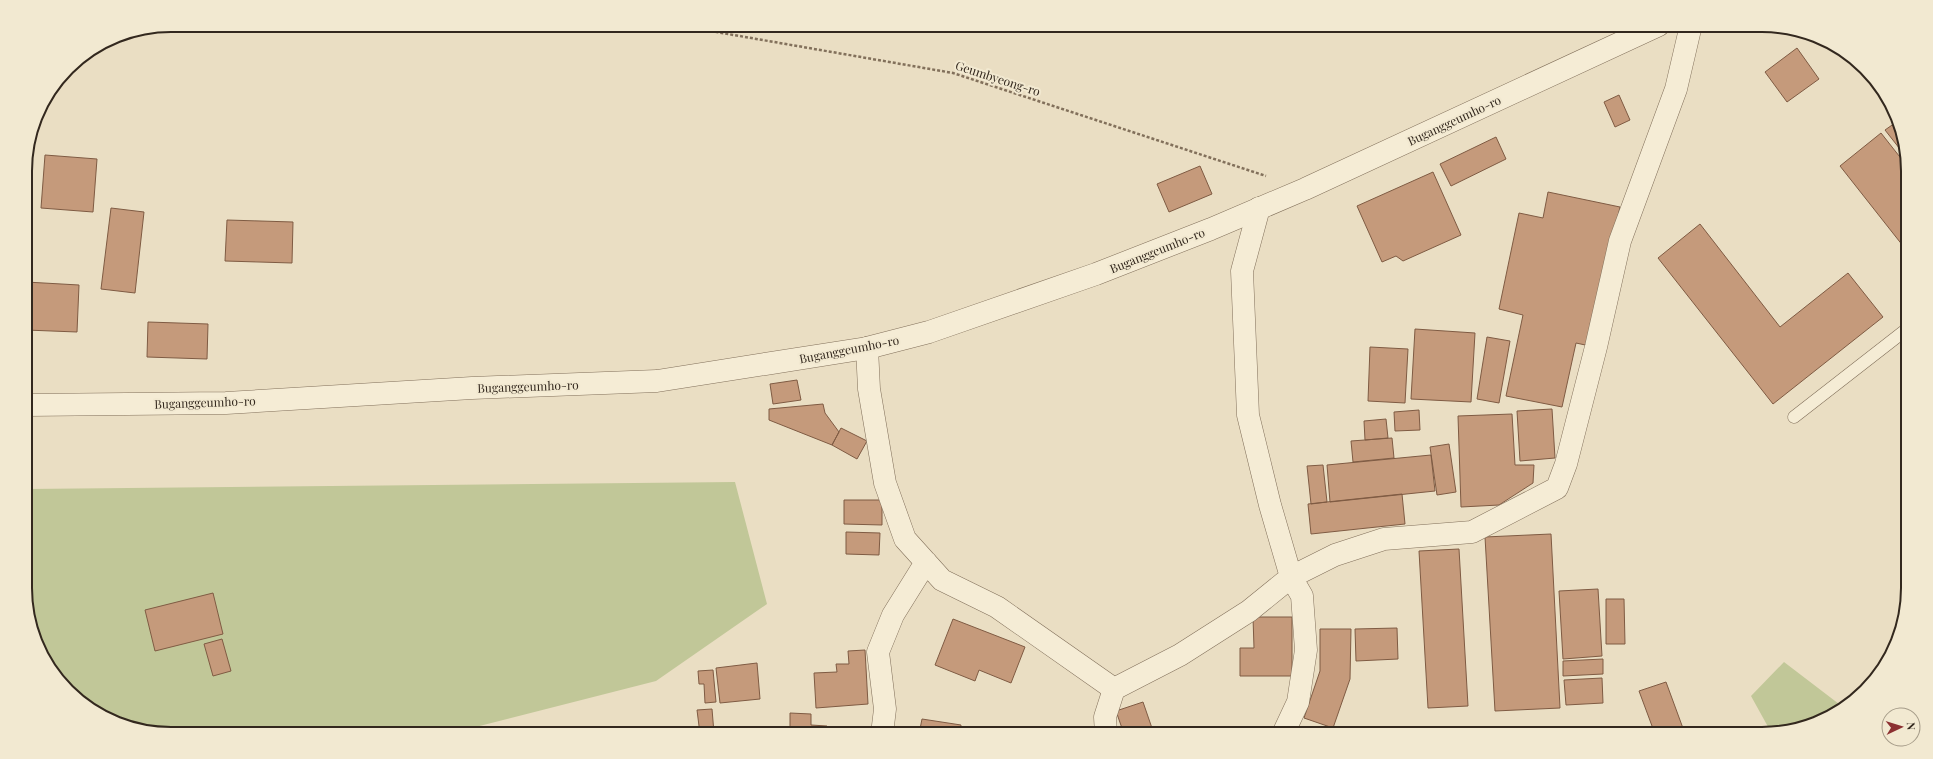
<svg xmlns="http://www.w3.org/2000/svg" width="1933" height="759" viewBox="0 0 1933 759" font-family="'Playfair Display',serif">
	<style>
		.green { fill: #c1c798 }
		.building { fill: #c59a7b; stroke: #7f5b43 }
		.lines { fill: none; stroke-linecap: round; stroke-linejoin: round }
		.service-casing { stroke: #82705b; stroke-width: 13 }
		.minor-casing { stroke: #82705b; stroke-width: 23 }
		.tertiary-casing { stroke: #82705b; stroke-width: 23 }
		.path { stroke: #82705b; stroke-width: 2.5; stroke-dasharray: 3 2; stroke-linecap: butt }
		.service { stroke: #f5ecd5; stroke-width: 12 }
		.minor { stroke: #f5ecd5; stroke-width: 22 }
		.tertiary { stroke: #f5ecd5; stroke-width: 22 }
		.labels { text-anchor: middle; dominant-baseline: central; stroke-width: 4; stroke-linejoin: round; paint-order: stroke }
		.street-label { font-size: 12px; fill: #33281e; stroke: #f2e9d1 }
		.rim { fill: none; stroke: #33281e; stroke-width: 2 }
	</style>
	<rect width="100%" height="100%" fill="#eadec3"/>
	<!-- green -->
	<path class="green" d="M735,482L767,604L656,681L448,734H171L124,726L61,684L28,616L27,489Z
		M1784,662L1839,704L1845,707L1809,726L1772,734L1751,696Z"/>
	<!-- building -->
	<path class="building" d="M1797,48L1819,79L1787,102L1765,72Z
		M1619,95L1630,120L1615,127L1604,102Z
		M1895,123L1907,152V158L1885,130Z
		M1881,133L1907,166V251L1840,166Z
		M1496,137L1506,159L1451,186L1440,164Z
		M45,155L97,159L93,212L41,208Z
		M1200,166L1212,194L1169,212L1157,184Z
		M1433,172L1461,235L1403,261L1396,256L1382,262L1357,206Z
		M1548,192L1620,207L1590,346L1576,343L1562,407L1506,396L1523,315L1499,309L1519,213L1543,218Z
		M111,208L144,212L135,293L101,289Z
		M227,220L293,222L292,263L225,261Z
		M1700,224L1780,327L1848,273L1883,317L1773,404L1658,258Z
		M26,282L79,285L77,332L26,330Z
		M148,322L208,324L207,359L147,357Z
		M1415,329L1475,333L1471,402L1411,399Z
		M1487,337L1510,341L1499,403L1477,399Z
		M1370,347L1408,349L1405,403L1368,401Z
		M797,380L801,400L773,404L770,384Z
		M823,404L825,413L839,432L832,445L769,420V409Z
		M1552,409L1555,458L1520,461L1517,411Z
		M1419,410L1420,430L1395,431L1394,412Z
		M1512,414L1515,465H1534L1533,483L1499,505L1461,507L1458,416Z
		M1386,419L1388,438L1365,440L1364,421Z
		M841,428L867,441L857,459L832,445Z
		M1392,438L1394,458L1353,462L1351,441Z
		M1449,444L1456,492L1437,495L1430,447Z
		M1431,455L1435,491L1330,502L1327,465Z
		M1323,465L1327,502L1311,504L1307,466Z
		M1402,494L1405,524L1311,534L1308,504Z
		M844,500H882V525L844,524Z
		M846,532L880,533L879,555L846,554Z
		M1551,534L1560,708L1495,711L1485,537Z
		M1459,549L1468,706L1428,708L1419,551Z
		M1598,589L1602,656L1563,659L1559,591Z
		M213,593L223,634L155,651L145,610Z
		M1606,599H1624L1625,644H1606Z
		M1253,617H1292V676H1240V648H1254Z
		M953,619L1025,647L1011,683L979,670L975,681L935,665Z
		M1397,628L1398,659L1356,661L1355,629Z
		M1320,629H1351L1350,679L1333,728L1304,718L1320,671Z
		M222,639L231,671L213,676L204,644Z
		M865,650L868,704L816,708L814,673L837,672L836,664H849L848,651Z
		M1603,659V674L1563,676V661Z
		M757,663L760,699L720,703L716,668Z
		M713,670L716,702L705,703L704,684H699L698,671Z
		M1602,678L1603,703L1566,705L1564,680Z
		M1666,682L1684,731L1675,734H1655L1639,691Z
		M1143,702L1154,734H1124L1116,711Z
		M712,709L714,733L700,734L697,710Z
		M790,713L811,714V725L827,726V734H790Z
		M922,719L961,725L960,734H919Z"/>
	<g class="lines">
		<!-- service casing -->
		<g class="service-casing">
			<path id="service" d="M1794,417L1907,329"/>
		</g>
		<!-- minor casing -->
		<g class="minor-casing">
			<path id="minor" d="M1259,208L1242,271L1248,415L1270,505L1291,577L1302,596L1306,650L1298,702L1283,734
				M867,348L869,389L885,483L905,539L942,580L997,607L1114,689L1180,655L1249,611L1291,577L1335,555L1384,539L1472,532L1557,488L1566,464L1596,347L1620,241L1676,89L1691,25
				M882,734L885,709L878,652L893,615L926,562
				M1106,734L1105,717L1114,689"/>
		</g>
		<!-- tertiary casing -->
		<g class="tertiary-casing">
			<path id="tertiary" d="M27,405L226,403L472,388L657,381L867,348L929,332L1096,274L1211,229L1305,189L1659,25"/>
		</g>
		<!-- path -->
		<path class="path" d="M676,25L953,73L1266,176"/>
		<!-- service -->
		<use href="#service" class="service"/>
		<!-- minor -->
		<use href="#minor" class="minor"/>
		<!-- tertiary -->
		<use href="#tertiary" class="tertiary"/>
	</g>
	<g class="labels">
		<!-- street labels -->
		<g class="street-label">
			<text transform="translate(998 78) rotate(18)">Geumbyeong-ro</text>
			<text transform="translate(1454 120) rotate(-25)">Buganggeumho-ro</text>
			<text transform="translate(1157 250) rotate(-22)">Buganggeumho-ro</text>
			<text transform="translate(849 349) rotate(-11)">Buganggeumho-ro</text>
			<text transform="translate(528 386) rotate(-2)">Buganggeumho-ro</text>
			<text transform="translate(205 402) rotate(-2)">Buganggeumho-ro</text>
		</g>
	</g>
	<!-- crop -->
	<path d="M0 0H1933V759H0ZM171 32H1762A139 139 0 0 1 1901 171V588A139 139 0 0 1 1762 727H171A139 139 0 0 1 32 588V171A139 139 0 0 1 171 32Z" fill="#f2e9d1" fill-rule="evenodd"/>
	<path class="rim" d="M171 32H1762A139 139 0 0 1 1901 171V588A139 139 0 0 1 1762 727H171A139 139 0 0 1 32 588V171A139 139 0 0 1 171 32Z"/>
	<!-- north arrow -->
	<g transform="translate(1901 727) rotate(86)"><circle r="19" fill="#f2e9d1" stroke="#a69c89"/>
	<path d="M0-3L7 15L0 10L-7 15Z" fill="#8c3031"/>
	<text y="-6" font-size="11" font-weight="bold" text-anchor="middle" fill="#33281e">N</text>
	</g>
</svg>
